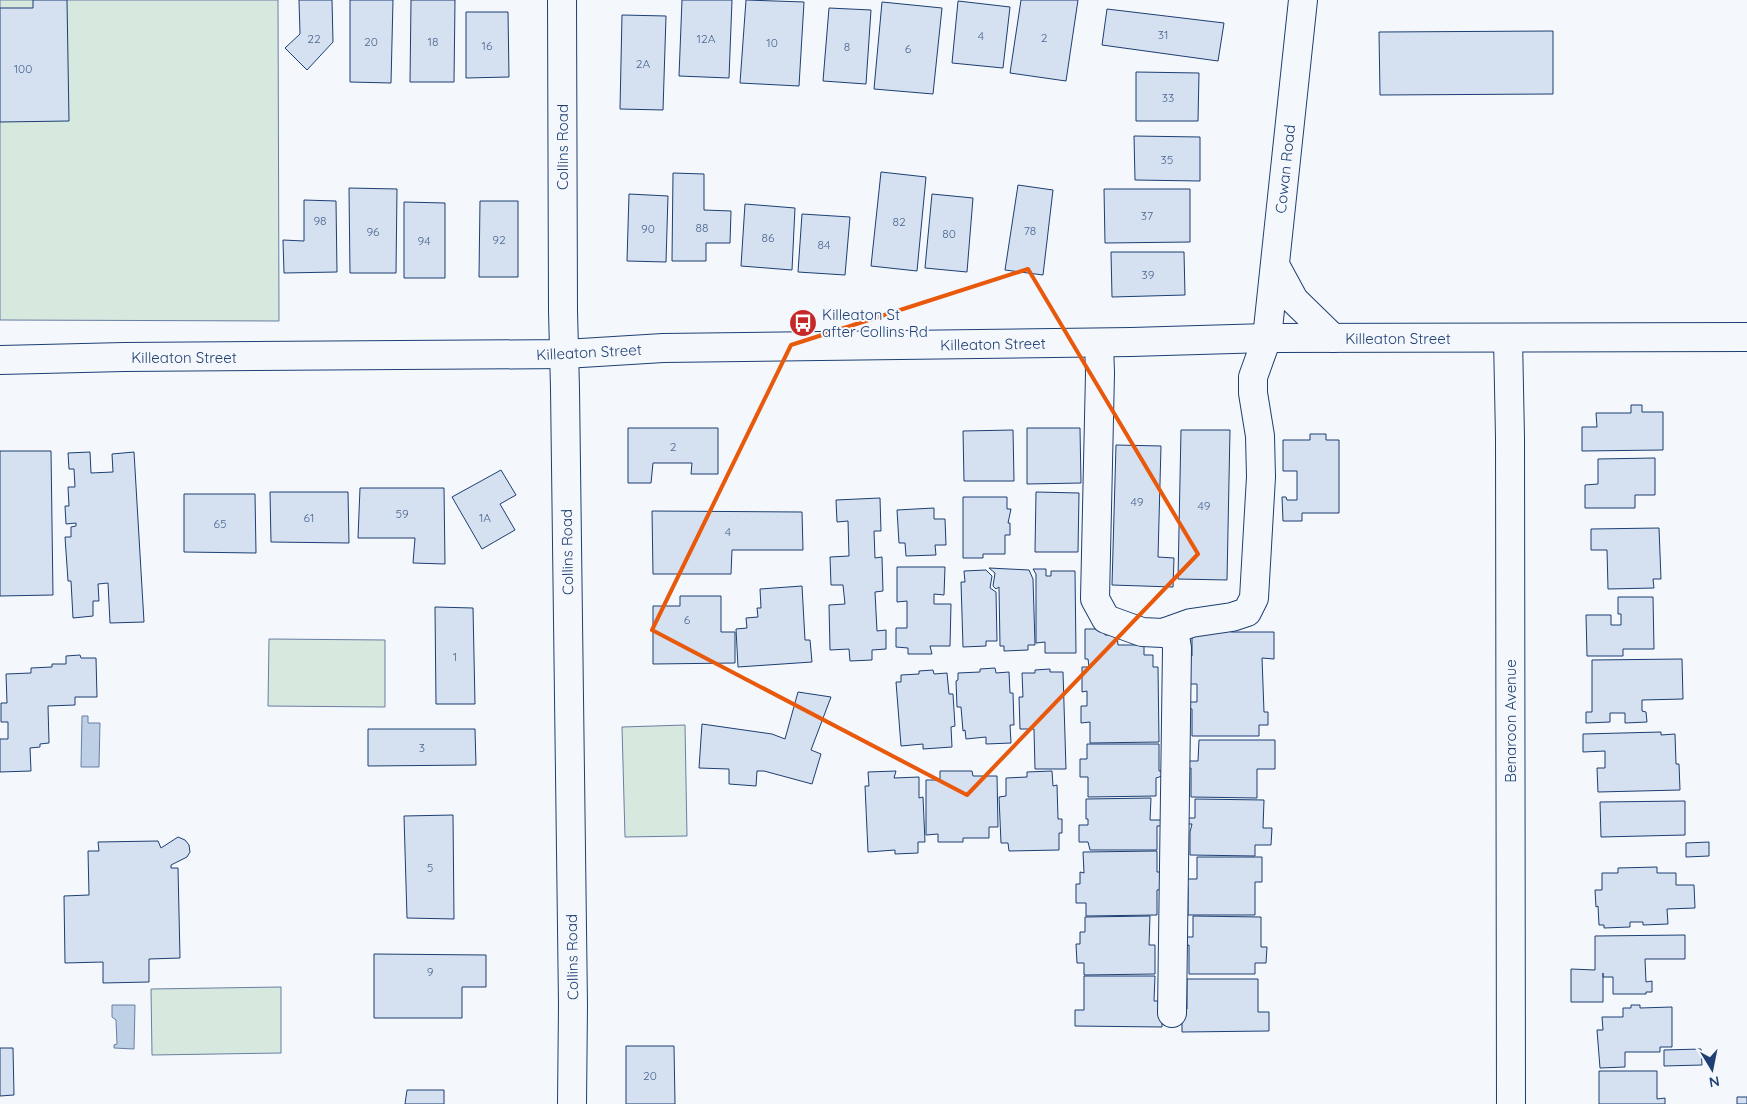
<svg xmlns="http://www.w3.org/2000/svg" width="1747" height="1104" viewBox="0 0 1747 1104" font-family="Quicksand,sans-serif">
	<style>
		.green { fill: #d7e8df; stroke: #687fa3 }
		.water { fill: #bed0e5; stroke: #687fa3 }
		.building { fill: #d5e0f0; stroke: #1d3f73 }
		.lines { fill: none; stroke-linecap: round; stroke-linejoin: round }
		.minor-casing { stroke: #1d3f73; stroke-width: 30 }
		.major-casing { stroke: #1d3f73; stroke-width: 30 }
		.minor { stroke: #f4f7fb; stroke-width: 28 }
		.major { stroke: #f4f7fb; stroke-width: 28 }
		.marked { fill: none; stroke: #e8590c; stroke-width: 4; stroke-linejoin: round }
		.labels { text-anchor: middle; dominant-baseline: central; stroke-width: 4; stroke-linejoin: round; paint-order: stroke }
		.number-label { font-size: 12px; fill: #4b6792 }
		.street-label { font-size: 15px; fill: #1d3f73; stroke: #f4f7fb }
		.poi-label { font-size: 15px; fill: #1d3f73; stroke: #f4f7fb; text-anchor: start }
	</style>
	<rect width="100%" height="100%" fill="#f4f7fb"/>
	<!-- green -->
	<path class="green" d="M0,0H278L279,321L0,320Z
		M269,639L385,640V707L268,706Z
		M685,725L687,836L625,837L622,727Z
		M281,987V1053L152,1055L151,989Z"/>
	<!-- water -->
	<path class="water" d="M82,716H88V723H100L99,767H81Z
		M112,1005H135L134,1049L114,1048V1045L117,1044L116,1020L112,1017Z"/>
	<!-- building -->
	<path class="building" d="M33,0H67L69,121L0,122V8H33Z
		M299,0H332L333,42L307,70L285,48L300,34Z
		M350,0H393L391,83L350,82Z
		M411,0H455L454,82H410Z
		M682,0H732L729,78L679,76Z
		M746,0L804,2L799,86L740,83Z
		M1021,0H1078L1066,81L1010,73Z
		M958,1L1010,7L1003,68L952,63Z
		M882,2L942,8L933,94L874,89Z
		M829,8L871,10L866,84L823,81Z
		M1107,9L1224,23L1218,61L1102,45Z
		M466,12H508L509,77L466,78Z
		M622,15L666,16L663,110L620,109Z
		M1553,31V94L1380,95L1379,32Z
		M1136,72L1199,73L1198,121H1136Z
		M1134,136L1200,137V181L1135,180Z
		M881,172L926,177L917,271L871,266Z
		M673,173L704,174V210L731,211L730,243H706V261H672Z
		M1018,185L1053,190L1043,275L1005,270Z
		M349,188L397,189L396,273H350Z
		M1104,189H1190V242L1105,243Z
		M629,194L668,196L666,262L627,261Z
		M932,194L973,198L967,272L925,268Z
		M304,200L336,201L337,272L284,273L283,240L304,241Z
		M480,201H518V277H479Z
		M404,202L445,203V278H404Z
		M745,204L795,208L792,270L741,266Z
		M802,214L850,217L845,275L798,272Z
		M1111,252H1184L1185,295L1112,297Z
		M1631,405H1642V412H1663V450L1582,451V427H1597L1596,413H1631Z
		M628,428H718V474H691L692,463H653L651,483H628Z
		M1027,428H1080L1081,483L1027,484Z
		M1013,430L1014,481H964L963,431Z
		M1181,430H1230L1227,580L1178,579Z
		M1310,434H1326V440H1339V513H1302V521H1283L1282,497H1286L1287,500H1297V471H1283V440H1310Z
		M1116,445L1161,446L1158,557L1174,558L1173,587L1112,585Z
		M0,451H51L53,595L0,596Z
		M90,452L91,473L113,472L112,454L134,452L144,622L110,623L108,583L98,584L99,601H93V616L73,618L71,581H68L65,537H71V527L76,526V523L66,524L65,506H69L68,487H75L74,469H69L68,453Z
		M1655,458V495H1635V508H1585V485L1598,484V459Z
		M501,470L516,495L500,504L515,530L482,549L452,497Z
		M360,488H444L445,564L413,563L415,538H358Z
		M270,492H348L349,543L271,542Z
		M1036,492L1079,493L1078,552H1035Z
		M184,494H255L256,553L184,552Z
		M963,497H1007V509H1011L1008,523H1010V535H1005V554H983V558H963Z
		M880,498L881,531H874L875,558L882,557L883,591L875,592L877,631L886,630V649L872,650V660L850,661L849,649L830,650L829,605L845,604L843,585H831L830,557L849,556L848,521L837,522L836,500Z
		M934,508V519H945L946,545H935L936,555L906,556L905,543H899L897,510Z
		M652,511L802,512L803,550H732L731,574H653Z
		M1659,528L1661,579H1653L1654,588L1608,589L1607,550H1591V529Z
		M897,567H945L944,595L934,594V604H951L950,646H930L932,654H908V648L896,647V628H907V601L897,602Z
		M989,568L1029,570L1033,579L1035,645H1028V650L1004,651V646H1000L999,587L996,589L993,586L995,573Z
		M1033,569H1046V576H1051V571H1075L1076,653H1045V642L1036,643V574Z
		M986,570L992,576L990,588L996,592L997,641H986V646L963,647L961,582H965L964,571Z
		M802,586L805,640H810L812,662L738,667L736,629L747,628L746,618L758,617L757,608H761L760,589Z
		M680,596H721V632H735V663L653,664V606H680Z
		M1618,597H1653L1654,649H1623V656H1587L1586,615H1611V625H1621V614H1618Z
		M435,607L473,608L475,704H436Z
		M1231,628V632H1274V659L1262,658L1264,712H1268V725H1259V736H1192V709H1189V702H1197V684H1189V656H1192V631Z
		M1085,629H1105V635H1117L1118,645H1144V655H1153V667H1158L1159,742L1090,743V722L1081,723V706H1087V691L1082,692V667H1089L1088,659H1085Z
		M80,655L81,658H96L97,697H75V705L48,706L49,743L40,744V747L30,748L31,771L0,772V739H8V722H1V703H7L6,674L31,673V668L52,667V664H66V656Z
		M1682,659L1683,699L1642,700V711L1646,712L1647,722L1625,723V713H1610V722L1586,723V712H1592V660Z
		M995,668L996,673L1009,672L1010,693H1013L1014,725H1010L1011,743L986,744V737L966,739L965,730L963,731L961,707H957L956,681L958,680V673L980,672V669Z
		M1050,669V672H1063L1066,769H1035L1034,729H1020L1019,697H1023L1022,673H1035V670Z
		M933,670L934,674L947,673L949,694H953L955,726L951,727L952,747L923,749V744L901,746L896,682H901V675L919,674V671Z
		M798,692L831,697L811,750L821,754L812,784L764,771H757L756,786L729,784V769L699,768L702,724L772,734L785,739Z
		M368,729H475L476,765L368,766Z
		M1661,732V735L1675,734L1676,764H1679L1680,790L1598,792L1597,768H1605V751L1583,752V734Z
		M1199,740H1275V769H1257V798L1191,797V768H1189V761H1198Z
		M1087,744H1159V771H1162V776L1156,778V796L1088,797V777H1080V759H1087Z
		M896,771L894,778L919,777V798L923,797L925,842H918V853L895,854V850L868,852L865,786H869L868,772Z
		M940,771H972L973,776H997L998,827H989V838H963V842H938V834L926,835V780H940Z
		M1052,771L1053,786L1057,785L1058,819H1062V833H1059V850L1009,851L1008,843H1001L999,797L1006,796V778L1027,777V772Z
		M1151,798L1150,820H1161V826H1157V850H1090L1088,842H1079V825H1088V819H1086V799Z
		M1195,799L1264,800L1263,828H1272L1271,845H1255V856L1190,855V832L1192,824H1185V818H1195Z
		M1685,801V835L1601,837L1600,802Z
		M453,815L454,919L407,918L404,816Z
		M178,837L185,840L189,845L190,852L187,857L171,865V868H178L180,958L149,959V982L103,983V962L65,963L64,896L89,895L88,851H99L98,842L158,841L161,848Z
		M1709,842V856L1686,857V843Z
		M1157,851V872H1165V889L1157,890V915L1086,916V903H1076V884H1080V872L1084,873L1083,852Z
		M1197,857H1262V882H1255V915H1188V887H1187V879H1197Z
		M1657,867V873H1676V885H1694L1695,908L1667,909L1668,924L1643,925V922H1630V927L1604,928V925H1599L1598,906L1596,907L1595,890H1602V873H1618V868Z
		M1150,916L1149,945H1155V974L1084,975V963H1077L1076,944H1080V932H1085V917Z
		M1193,916L1261,917V947H1267L1266,963H1255V974H1189V945L1186,946V937H1193Z
		M1685,935V959H1645L1646,982L1652,981V992H1646V994H1613V977H1603V973V1002H1571V969L1595,970V936Z
		M374,954L486,955V987H462V1018H374Z
		M1084,976H1155L1154,1001H1162V1027L1075,1026V1010H1084Z
		M1187,979H1258V1012H1269V1031L1182,1032V1009H1187Z
		M1631,1005H1640V1008L1672,1007V1047H1660V1052H1625V1067L1600,1068L1597,1030H1603L1602,1017H1623V1008H1631Z
		M626,1046H674L675,1104H626Z
		M0,1048H13L14,1095L0,1096Z
		M1701,1049L1702,1065L1664,1066V1050Z
		M1599,1071H1657V1099L1665,1098V1104H1599Z
		M407,1090H444V1104H405Z
		M1737,1097H1747V1104H1737Z"/>
	<g class="lines">
		<!-- minor casing -->
		<g class="minor-casing">
			<path id="minor" d="M562,0L563,311L565,389L573,1005L572,1104
				M1275,265L1294,300L1333,338
				M1508,338L1510,438L1511,1104
				M1099,343L1100,373L1095,599L1106,619L1142,632L1163,633L1191,623L1232,617L1247,612L1254,598L1261,477L1260,436L1253,393V377L1267,338L1303,0
				M1172,1013L1177,648L1174,630"/>
		</g>
		<!-- major casing -->
		<g class="major-casing">
			<path id="major" d="M0,360L124,357L565,354L663,348L1131,342L1267,338L1747,337"/>
		</g>
		<!-- minor -->
		<use href="#minor" class="minor"/>
		<!-- major -->
		<use href="#major" class="major"/>
	</g>
	<!-- marked area -->
	<path class="marked" d="M1028,269L1198,554L967,795L652,630L791,345Z"/>
	<!-- icons -->
	<defs>
		<g id="bus-disc" transform="scale(1.4375)"><circle r="9.5" fill="#c62828" stroke="#f4f7fb"/><path d="M-5-6H5V4H4V6H2V4H-2V6H-4V4H-5ZM-3.5-4V0h7V-4ZM-3.5 1.2v1.5H-2V1.2ZM2 1.2v1.5H3.5V1.2Z" fill="#fff"/></g>
	</defs>
	<g fill-rule="evenodd">
		<use href="#bus-disc" x="803" y="323"/>
	</g>
	<g class="labels">
		<!-- number labels -->
		<g class="number-label">
			<text x="1163" y="34">31</text>
			<text x="981" y="35">4</text>
			<text x="1044" y="37">2</text>
			<text x="314" y="38">22</text>
			<text x="706" y="38">12A</text>
			<text x="371" y="41">20</text>
			<text x="433" y="41">18</text>
			<text x="772" y="42">10</text>
			<text x="487" y="45">16</text>
			<text x="847" y="46">8</text>
			<text x="908" y="48">6</text>
			<text x="643" y="63">2A</text>
			<text x="23" y="68">100</text>
			<text x="1168" y="97">33</text>
			<text x="1167" y="159">35</text>
			<text x="1147" y="215">37</text>
			<text x="320" y="220">98</text>
			<text x="899" y="221">82</text>
			<text x="702" y="227">88</text>
			<text x="648" y="228">90</text>
			<text x="1030" y="230">78</text>
			<text x="373" y="231">96</text>
			<text x="949" y="233">80</text>
			<text x="768" y="237">86</text>
			<text x="499" y="239">92</text>
			<text x="424" y="240">94</text>
			<text x="824" y="244">84</text>
			<text x="1148" y="274">39</text>
			<text x="673" y="446">2</text>
			<text x="1137" y="501">49</text>
			<text x="1204" y="505">49</text>
			<text x="402" y="513">59</text>
			<text x="309" y="517">61</text>
			<text x="485" y="517">1A</text>
			<text x="220" y="523">65</text>
			<text x="728" y="531">4</text>
			<text x="687" y="619">6</text>
			<text x="455" y="656">1</text>
			<text x="422" y="747">3</text>
			<text x="430" y="867">5</text>
			<text x="430" y="971">9</text>
			<text x="650" y="1075">20</text>
		</g>
		<!-- street labels -->
		<g class="street-label">
			<text transform="translate(562 147) rotate(-90)">Collins Road</text>
			<text transform="translate(1285 169) rotate(-84)">Cowan Road</text>
			<text x="1398" y="338">Killeaton Street</text>
			<text transform="translate(993 344) rotate(-1)">Killeaton Street</text>
			<text transform="translate(589 352) rotate(-3)">Killeaton Street</text>
			<text x="184" y="357">Killeaton Street</text>
			<text transform="translate(567 552) rotate(-91)">Collins Road</text>
			<text transform="translate(1510 721) rotate(-90)">Benaroon Avenue</text>
			<text transform="translate(572 957) rotate(-91)">Collins Road</text>
		</g>
		<!-- poi labels -->
		<g class="poi-label">
			<text x="822" y="314">Killeaton St<tspan x="822" dy="17">after Collins Rd</tspan></text>
		</g>
	</g>
	<!-- north arrow -->
	<g transform="translate(1712 1069) rotate(170)" stroke="#f4f7fb" stroke-width="4" paint-order="stroke">
	<path d="M0-4L9 19L0 12L-9 19Z" fill="#1d3f73"/>
	<text y="-8" font-size="14" font-weight="bold" text-anchor="middle" fill="#1d3f73">N</text>
	</g>
</svg>
